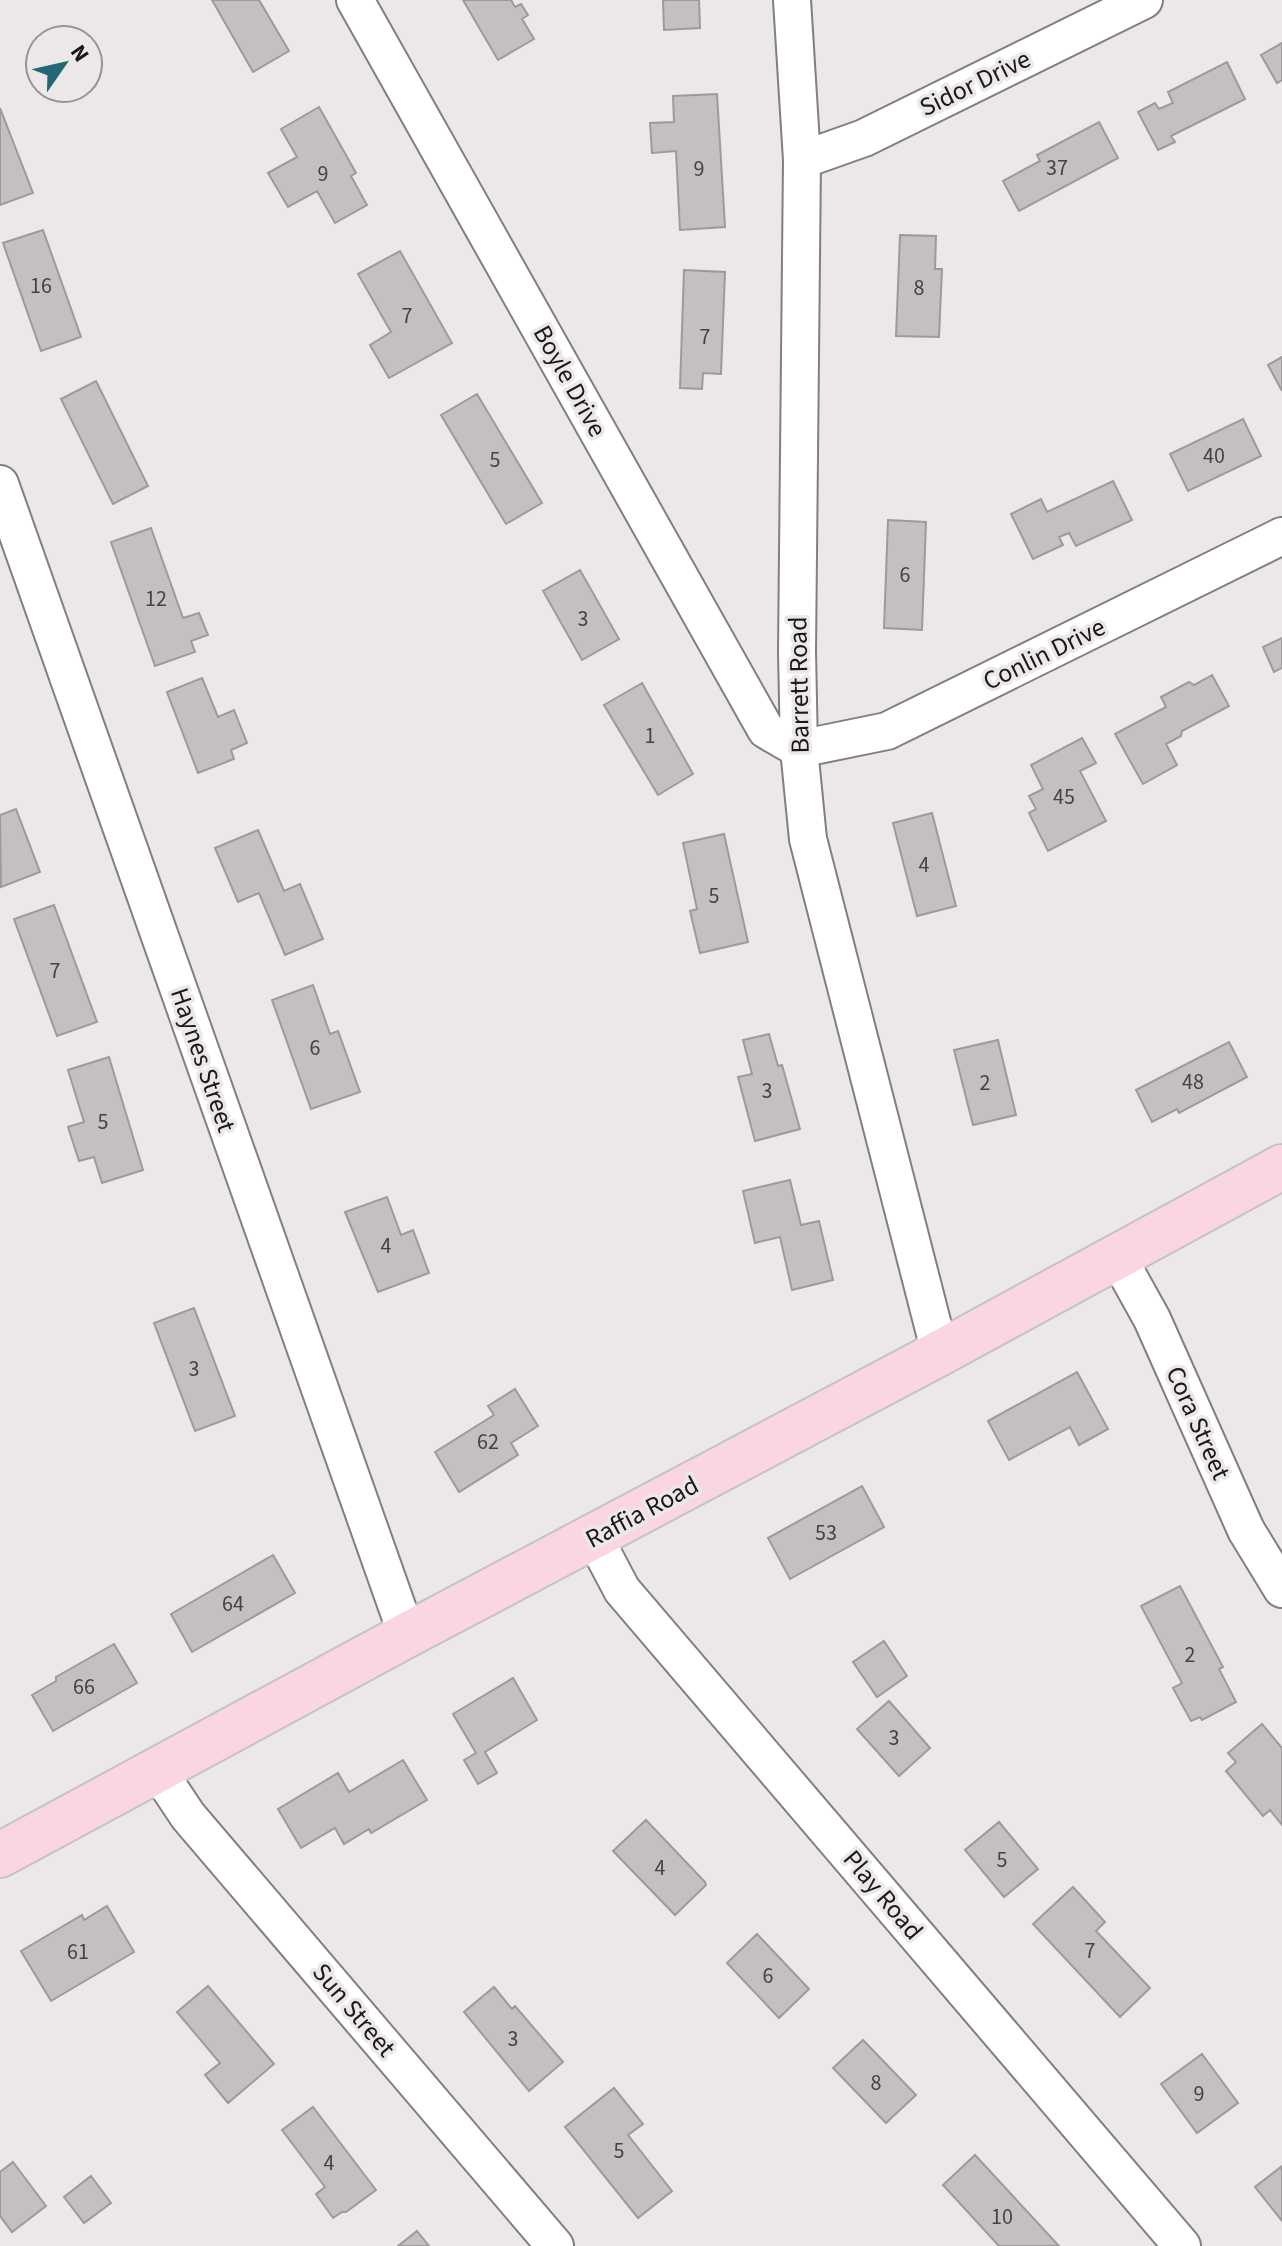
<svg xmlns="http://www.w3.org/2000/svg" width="1282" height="2246" viewBox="0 0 1282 2246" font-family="'Source Sans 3',sans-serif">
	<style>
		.building { fill: #c4bfc0; stroke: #9e999a; stroke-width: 2 }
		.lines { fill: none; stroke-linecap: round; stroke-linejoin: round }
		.minor-casing { stroke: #837e7f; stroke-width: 40 }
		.major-casing { stroke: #c3c3c3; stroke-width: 48 }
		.minor { stroke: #fff; stroke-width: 36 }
		.major { stroke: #fad7e0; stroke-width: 44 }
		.labels { text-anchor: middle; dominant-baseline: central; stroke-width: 7; stroke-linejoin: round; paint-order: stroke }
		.number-label { font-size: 22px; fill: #444243 }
		.street-label { font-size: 26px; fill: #1a1819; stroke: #ece7e8 }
	</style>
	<rect width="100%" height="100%" fill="#ece7e8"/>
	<!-- building -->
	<path class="building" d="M212,0H259L289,51L253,72Z
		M463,0H511L515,7L521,4L528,15L522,19L534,39L498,60Z
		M663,0H699L700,28L664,30Z
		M1282,43V80L1277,83L1261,55Z
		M1227,62L1245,99L1171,136L1175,142L1158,150L1138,112L1155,103L1159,109L1173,103L1168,92Z
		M717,94L725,227L680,230L676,151L652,153L650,123L674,122L673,96Z
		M319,107L356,173L351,176L367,205L335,223L317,191L288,207L268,173L297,157L281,129Z
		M0,108L33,193L0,205Z
		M1099,122L1118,158L1019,211L1003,181L1040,161L1037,155Z
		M43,230L81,337L41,351L3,243Z
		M900,235L936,236L935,269H942L939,337L896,336Z
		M400,251L452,343L389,378L370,345L391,332L358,274Z
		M684,270L725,272L721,374L703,373L702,389L680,388Z
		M1282,357V391L1268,365Z
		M96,381L148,486L113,504L61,399Z
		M477,394L542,503L506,524L441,415Z
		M1243,419L1261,456L1188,491L1170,454Z
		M1113,481L1132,520L1076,546L1069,533L1059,537L1063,545L1033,559L1011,514L1041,499L1047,512Z
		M888,520L926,522L922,630L884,628Z
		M151,528L183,618L199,613L208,635L191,641L195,652L155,666L111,542Z
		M580,570L619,639L582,660L543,591Z
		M1282,638V668L1274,672L1263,647Z
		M1212,675L1229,706L1182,731L1181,736L1166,744L1177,765L1143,784L1115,734L1166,707L1161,697L1189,682L1194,685Z
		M202,678L218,717L234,710L247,743L231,750L234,759L198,773L167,692Z
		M642,683L693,774L658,795L604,705Z
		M1082,738L1096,763L1080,771L1106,821L1048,851L1029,813L1036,809L1029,796L1043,789L1031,765Z
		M16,809L40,872L1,887L0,815Z
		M932,813L956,906L917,916L893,823Z
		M258,830L284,891L300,884L323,939L285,955L259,893L238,902L215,848Z
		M724,834L748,942L700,953L690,911L697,909L683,843Z
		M54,905L97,1022L57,1036L14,919Z
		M313,985L330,1034L338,1031L360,1092L311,1109L272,1000Z
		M769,1034L778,1066L782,1065L800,1129L755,1141L738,1077L752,1074L743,1040Z
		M998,1040L1016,1115L973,1125L954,1050Z
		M1229,1042L1247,1077L1179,1113L1177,1109L1152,1122L1136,1090Z
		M109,1057L143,1170L102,1183L94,1157L79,1161L68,1127L84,1122L68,1070Z
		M790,1180L801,1225L819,1221L833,1280L792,1290L780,1237L755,1243L743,1191Z
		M387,1197L401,1235L413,1230L429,1273L378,1292L345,1212Z
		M194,1308L235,1416L195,1431L154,1323Z
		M1077,1372L1108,1429L1079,1445L1070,1427L1009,1460L988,1421Z
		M515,1389L538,1426L511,1443L518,1455L459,1492L435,1452L494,1415L488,1406Z
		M862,1486L884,1527L790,1579L768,1538Z
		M273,1555L295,1593L192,1652L171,1614Z
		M1180,1586L1223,1667L1219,1669L1236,1702L1202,1720L1200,1717L1191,1721L1173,1688L1182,1683L1141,1606Z
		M884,1641L907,1676L877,1697L853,1662Z
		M114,1644L137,1683L53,1731L32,1695L56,1681V1677Z
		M513,1678L537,1720L485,1752L497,1773L478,1784L464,1760L476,1753L453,1714Z
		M889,1701L930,1748L899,1776L857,1729Z
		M1262,1724L1282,1748V1825L1270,1810L1263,1816L1226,1771L1236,1762L1228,1753Z
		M403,1760L427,1800L371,1833L369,1829L344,1844L335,1828L301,1848L278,1809L338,1773L349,1792Z
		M646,1820L705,1882L706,1885L675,1915L613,1851Z
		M999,1822L1038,1869L1004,1897L965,1850Z
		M1073,1887L1105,1922L1096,1931L1150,1988L1120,2017L1033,1924Z
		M107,1906L134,1952L51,2001L21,1951L82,1915L84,1920Z
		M757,1934L809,1989L779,2018L727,1963Z
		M208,1986L274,2064L228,2103L205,2075L220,2063L177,2012Z
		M494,1987L512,2009L515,2006L563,2062L529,2091L464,2012Z
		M863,2040L916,2095L886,2123L833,2068Z
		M1202,2054L1238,2103L1197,2133L1161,2084Z
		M614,2088L643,2124L628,2135L672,2191L638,2218L565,2127Z
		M313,2107L376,2190L346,2212H342L333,2218L316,2194L325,2187L282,2130Z
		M975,2155L1059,2246H999L943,2185Z
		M13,2162L46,2206L12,2232L0,2216V2172Z
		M1282,2166V2221L1255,2187Z
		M91,2176L111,2203L84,2223L64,2197Z
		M417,2231L429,2246H398Z"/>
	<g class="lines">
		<!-- minor casing -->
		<g class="minor-casing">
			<path id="minor" d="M355,0L766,730L799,749L887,731L1282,536
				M792,0L802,160L797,652L799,749L808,839L940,1353
				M802,160L864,138L1144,0
				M0,484L407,1635
				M1117,1256L1152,1319L1246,1530L1282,1589
				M594,1537L622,1590L1182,2246
				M158,1771L188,1816L555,2246"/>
		</g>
		<!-- major casing -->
		<g class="major-casing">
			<path id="major" d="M0,1855L407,1635L940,1353L1282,1167"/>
		</g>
		<!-- minor -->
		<use href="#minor" class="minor"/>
		<!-- major -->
		<use href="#major" class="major"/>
	</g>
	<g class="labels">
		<!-- number labels -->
		<g class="number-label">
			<text x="1057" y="168">37</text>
			<text x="699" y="169">9</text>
			<text x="323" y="174">9</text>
			<text x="41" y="286">16</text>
			<text x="919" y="288">8</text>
			<text x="407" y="316">7</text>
			<text x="705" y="337">7</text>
			<text x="1214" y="456">40</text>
			<text x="495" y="460">5</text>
			<text x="905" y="575">6</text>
			<text x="156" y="599">12</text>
			<text x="583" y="619">3</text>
			<text x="650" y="736">1</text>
			<text x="1064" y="797">45</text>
			<text x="924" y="865">4</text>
			<text x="714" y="896">5</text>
			<text x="55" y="971">7</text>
			<text x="315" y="1048">6</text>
			<text x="1193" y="1082">48</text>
			<text x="985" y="1083">2</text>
			<text x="767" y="1091">3</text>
			<text x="103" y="1122">5</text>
			<text x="386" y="1246">4</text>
			<text x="194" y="1369">3</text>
			<text x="488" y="1442">62</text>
			<text x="826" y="1533">53</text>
			<text x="233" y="1604">64</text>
			<text x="1190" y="1655">2</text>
			<text x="84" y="1687">66</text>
			<text x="894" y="1738">3</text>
			<text x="1002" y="1860">5</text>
			<text x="660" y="1868">4</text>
			<text x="1090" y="1951">7</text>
			<text x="78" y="1952">61</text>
			<text x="768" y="1976">6</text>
			<text x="513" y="2039">3</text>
			<text x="876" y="2083">8</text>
			<text x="1199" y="2094">9</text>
			<text x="619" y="2151">5</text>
			<text x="329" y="2163">4</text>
			<text x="1002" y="2217">10</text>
		</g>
		<!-- street labels -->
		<g class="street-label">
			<text transform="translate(975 83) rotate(-26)">Sidor Drive</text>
			<text transform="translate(570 381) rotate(61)">Boyle Drive</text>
			<text transform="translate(1044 654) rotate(-26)">Conlin Drive</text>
			<text transform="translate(799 685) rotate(-91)">Barrett Road</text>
			<text transform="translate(203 1060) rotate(71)">Haynes Street</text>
			<text transform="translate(1198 1423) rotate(66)">Cora Street</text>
			<text transform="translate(642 1512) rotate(-28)">Raffia Road</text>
			<text transform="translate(883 1895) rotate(50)">Play Road</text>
			<text transform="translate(354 2010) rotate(50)">Sun Street</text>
		</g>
	</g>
	<!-- north arrow -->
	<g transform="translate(64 64) rotate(56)"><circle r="38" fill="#ece7e8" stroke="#989495" stroke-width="2"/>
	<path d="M0-6L14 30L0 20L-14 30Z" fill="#1f6874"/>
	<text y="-12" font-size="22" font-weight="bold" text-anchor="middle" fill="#1a1819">N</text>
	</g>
</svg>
